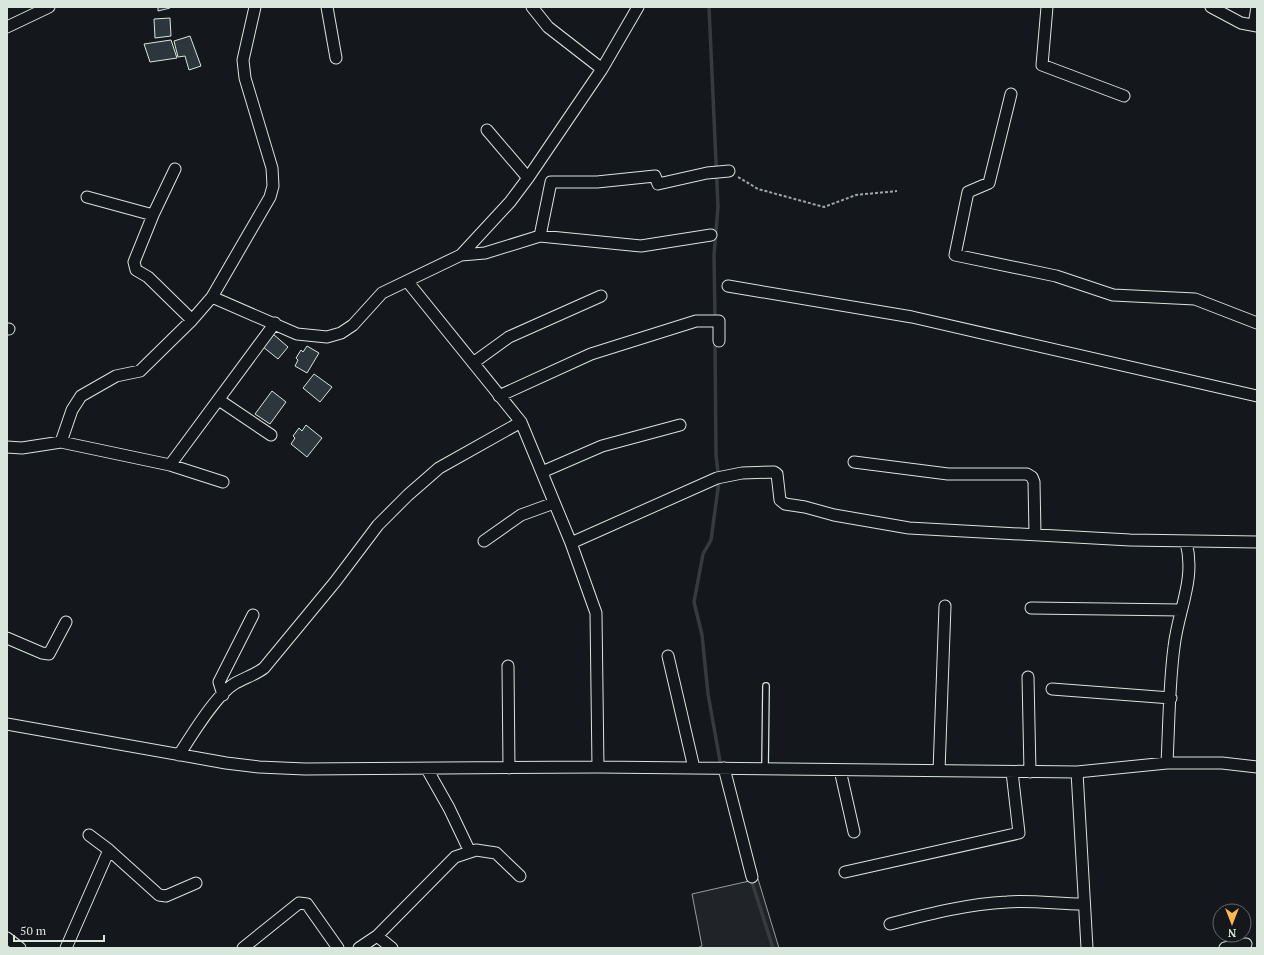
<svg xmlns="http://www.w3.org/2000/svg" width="1264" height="955" viewBox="0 0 1264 955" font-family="'PT Serif',serif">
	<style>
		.green { fill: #202428; stroke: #939e99 }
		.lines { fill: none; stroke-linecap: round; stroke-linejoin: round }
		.stream { stroke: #363b3e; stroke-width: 3.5 }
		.building { fill: #2c363c; stroke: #d8e6dc }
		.lane-casing { stroke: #d8e6dc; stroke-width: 8 }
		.street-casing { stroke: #d8e6dc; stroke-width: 13 }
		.path { stroke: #9da8a2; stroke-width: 2; stroke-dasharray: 3 2; stroke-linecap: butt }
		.lane { stroke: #14181c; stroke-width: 5.5 }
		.street { stroke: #14181c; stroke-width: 11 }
	</style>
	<rect width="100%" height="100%" fill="#14181c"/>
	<!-- green -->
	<path class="green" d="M758,879L779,948H697L702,946L692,894Z"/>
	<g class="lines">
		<!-- stream -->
		<path class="stream" d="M709,7L718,207L714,255L715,320
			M715,341L716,455L719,481L711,540L703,554L694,602L702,635L708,694L720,761
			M751,879L773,948"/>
	</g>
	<!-- building -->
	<path class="building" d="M158,7H169L170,8L158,11Z
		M170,18L171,36L155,38L154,19Z
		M190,36L201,66L189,70L185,56L178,57L174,41Z
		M171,40L177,58L150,62L144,44Z
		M273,334L288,347L278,359L262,346Z
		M307,346L319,353L307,373L295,366L298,360L296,358L301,350L303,352Z
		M314,374L332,387L320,402L303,388Z
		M272,391L286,402L270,424L255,414Z
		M306,425L322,438L307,457L291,444L295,438L293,436L299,428L302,431Z"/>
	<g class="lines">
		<!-- lane casing -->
		<g class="lane-casing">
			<path id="lane" d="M765,769L766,686"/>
		</g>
		<!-- street casing -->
		<g class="street-casing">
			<path id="street" d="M327,7L336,58
				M532,7L548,27L602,69
				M1047,7L1042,65L1124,96
				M1211,7L1241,23L1257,26
				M1254,25L1257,7
				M7,27L49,7
				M1011,94L989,183L968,192L955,255L1056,276L1113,295L1195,299L1257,323
				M487,130L528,178
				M175,169L153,215L134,262L136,270L148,277L192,320
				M87,197L153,215
				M540,236L551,182H597L655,176L658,184L707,173L729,171
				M461,255L485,253L540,236L641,246L711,235
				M407,281L521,422L571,543L596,613L598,767
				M728,286L912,317L1257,396
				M212,297L297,334L327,337L341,333L353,325L382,293L461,255L510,202L528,178L602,69L638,7
				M7,329H9
				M473,363L509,337L601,296
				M499,396L591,354L696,321H719V341
				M219,400L271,435
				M61,442L72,410L81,396L116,376L140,371L192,320L212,297L270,197L273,186L272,168L245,78L243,60L255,7
				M7,447L22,448L61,442L170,465L223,482
				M854,462L948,474H1027L1032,477L1034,482L1035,534
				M170,465L275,323
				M542,472L602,446L680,425
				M484,541L521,515L554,503
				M571,543L717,478L742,473L774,472L777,474L780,500L785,504L805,507L834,515L909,528L1130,540L1257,542
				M1031,608L1181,610
				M7,638L42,653L49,654L66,622
				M668,656L694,768
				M508,666L509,768
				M1028,677L1030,772
				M1052,689L1171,698
				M223,695L219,682L253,615
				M7,724L226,763L259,767L305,769L598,767L1077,772L1167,763H1222L1257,767
				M179,755C191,736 216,695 234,684C244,678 255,675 264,668L335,582L378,525L408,495L439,468L521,422
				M1167,763C1169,724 1169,685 1174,647C1178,610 1196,580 1186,542
				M724,768L752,877
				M427,769L449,808L470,852
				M840,770L854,832
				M939,771L945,606
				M1077,772L1087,948
				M89,835L109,850L159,895L166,896L196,883
				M845,872L1019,833L1012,772
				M890,924C929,914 967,904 1007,902C1032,900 1058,904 1083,904
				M377,936L455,857L476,850L496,853L520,876
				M7,938L20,948
				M66,948L109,850
				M243,948L299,903L307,904L338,948
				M359,948L377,936L392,948
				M1225,948L1246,944"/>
		</g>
		<!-- path -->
		<path class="path" d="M738,177L758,189L824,207L856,195L897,191"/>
		<!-- lane -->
		<use href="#lane" class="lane"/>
		<!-- street -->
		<use href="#street" class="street"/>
	</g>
	<!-- border -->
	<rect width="1264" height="955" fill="none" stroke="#d8e6dc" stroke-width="16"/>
	<!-- north arrow -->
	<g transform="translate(1232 923) rotate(180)"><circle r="19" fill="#14181c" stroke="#626a69"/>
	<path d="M0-3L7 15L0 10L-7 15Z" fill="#ffb74d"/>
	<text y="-6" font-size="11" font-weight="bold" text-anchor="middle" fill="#d8e6dc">N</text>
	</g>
	<!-- scale -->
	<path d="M14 935v6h90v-6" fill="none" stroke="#d8e6dc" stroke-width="2"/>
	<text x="20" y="935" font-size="12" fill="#d8e6dc" stroke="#14181c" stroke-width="3" paint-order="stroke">50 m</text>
</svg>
